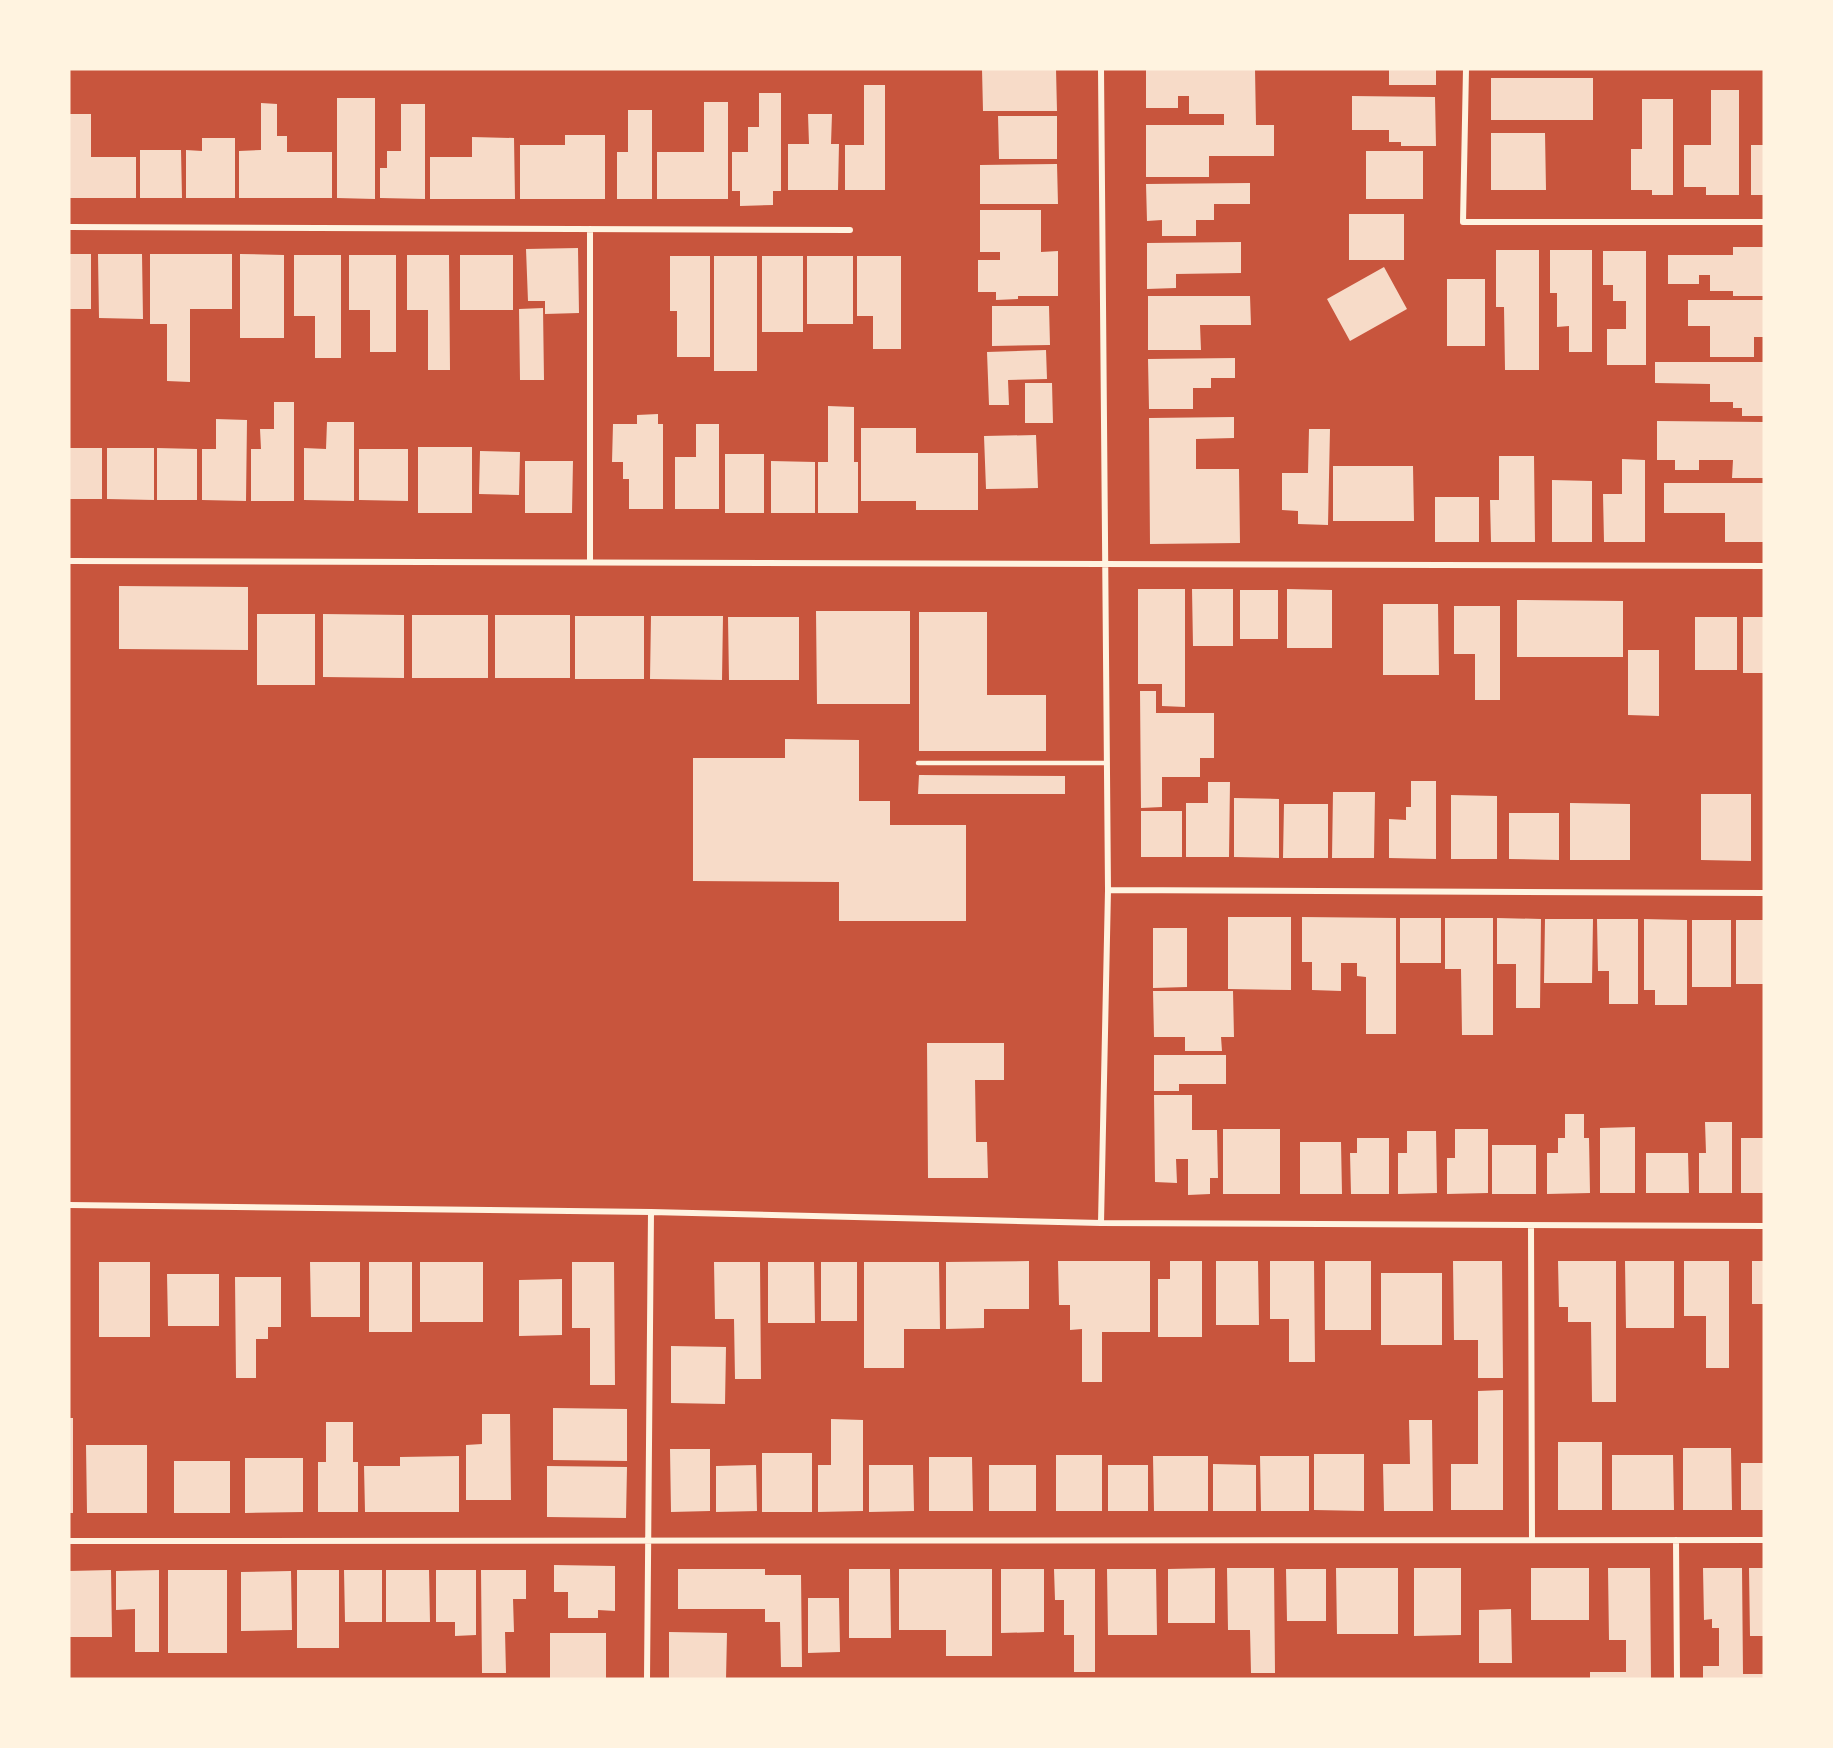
<svg xmlns="http://www.w3.org/2000/svg" width="1833" height="1748" viewBox="0 0 1833 1748" font-family="Lato,sans-serif">
	<style>
		.building { fill: #f7dbc8 }
		.lines { fill: none; stroke-linecap: round; stroke-linejoin: round }
		.service { stroke: #fff3e0; stroke-width: 4.5 }
		.minor { stroke: #fff3e0; stroke-width: 6 }
	</style>
	<rect width="100%" height="100%" fill="#c8553d"/>
	<!-- building -->
	<path class="building" d="M982,69H1056L1057,111H983Z
		M1146,69H1255L1256,125H1274V156H1209V177H1146V125H1224V114H1189V96H1178V108H1146Z
		M1389,69H1436V85H1389Z
		M1491,78H1593V120H1491Z
		M864,85H885V190H845V145H864Z
		M1711,90H1739V195H1706V187H1684V145H1711Z
		M759,93H781V191H773V205L740,206V191H732V152H748V127H759Z
		M1352,96L1435,97L1436,146H1401V142H1389V130H1352Z
		M337,98H375V199L337,198Z
		M1642,99H1673V195H1652V190H1631V149H1642Z
		M704,102H728V199H657V152H704Z
		M261,103L277,104V136H287V152H332V198H239V151L261,150Z
		M401,104H425V199L380,198V168H387V151H401Z
		M628,110H652V199H617V152H628Z
		M69,114H91V157H136V198H69Z
		M808,114H832L831,144H839L838,190H788V144H809Z
		M998,116H1057V159H999Z
		M1491,133H1545L1546,190H1491Z
		M565,135H605V199H520V145H565Z
		M472,137L514,138L515,199H430V157H472Z
		M202,138H235V198H186V150L202,151Z
		M1751,145H1764V195H1751Z
		M140,150H181L182,198H140Z
		M1366,151H1423V199H1366Z
		M1057,164L1058,204H980V165Z
		M1250,183V204H1214V220H1196V236H1162V220L1147,221L1146,184Z
		M980,210H1041V252L1058,251V296H1018V299L996,300V292H978V260H1000V252H980Z
		M1349,214H1404V260H1349Z
		M1241,242V273L1176,274V288L1147,289V243Z
		M1733,247H1764V296H1733V291H1710V275H1699V284H1668V255H1733Z
		M578,248L579,313L545,314V301H528L526,249Z
		M1496,250H1539V370H1505L1504,307H1496Z
		M1550,250H1592V352H1569V326L1557,327V293H1550Z
		M1603,251H1646V365H1607V329H1626V301H1613V285H1603Z
		M69,254H91V309H69Z
		M98,254H142L143,319L99,318Z
		M150,254H232V309H190V382L167,381V324H150Z
		M240,254L284,255V338H240Z
		M294,255H341V358H315V316H294Z
		M349,255H396V352H370V310H349Z
		M407,255H449L450,370H428V310H407Z
		M460,255H513V310H460Z
		M670,256H710V357H677V311H670Z
		M714,256H757V371H714Z
		M762,256H803V332H762Z
		M807,256H853V324H807Z
		M857,256H901V349H873V316H857Z
		M1384,267L1407,309L1350,341L1327,299Z
		M1447,279H1485V346H1447Z
		M1148,296H1250L1251,325H1200L1201,350H1148Z
		M1688,300H1764V337H1754V357H1710V326H1688Z
		M992,306H1049L1050,345L992,346Z
		M543,308L544,380H520L519,309Z
		M1046,350L1047,379L1008,380L1009,405H989L987,352Z
		M1235,358V378H1211V388H1193V409H1149L1148,359Z
		M1655,362H1764V416H1742V408H1733V402H1710V384L1655,383Z
		M1025,383H1052L1053,423H1025Z
		M274,402H294V501H251V449H261L260,429H274Z
		M828,406L854,407V462H858V513H818V462H828Z
		M658,414V424H663V509H629V479H623V462H612L613,424H637V415Z
		M1234,417V438L1196,439V469H1239L1240,543L1150,544L1149,418Z
		M216,419L247,420L246,501L202,500V449H216Z
		M1657,421L1764,422V478H1732L1733,460H1699V470H1675V460H1657Z
		M327,422H354V501L304,500V448L326,449Z
		M696,424H719V509H675V457H696Z
		M861,428H916V453H978V510H916V501H861Z
		M1309,429H1330L1328,525L1298,524V511L1282,510V473H1308Z
		M1036,435L1038,488L986,489L984,436Z
		M418,447H472V513H418Z
		M69,448H102V499H69Z
		M107,448H154V500L107,499Z
		M157,448L197,449V500H157Z
		M359,449H408V501L359,500Z
		M480,451L520,452L519,495L479,494Z
		M725,454H764V513H725Z
		M1499,456H1534L1535,542H1491L1490,500H1499Z
		M1622,459L1645,460V542H1604L1603,494H1622Z
		M525,461H573L572,513H525Z
		M771,461L815,462V513H771Z
		M1333,466H1413L1414,521H1333Z
		M1552,480L1592,481V542H1552Z
		M1664,483H1764V542H1725V513H1664Z
		M1435,497H1479V542H1435Z
		M119,586L248,587V650L119,649Z
		M1138,589H1185V707L1162,706V684H1138Z
		M1192,589H1233V646H1193Z
		M1287,589L1332,590V648H1287Z
		M1240,590H1278V639H1240Z
		M1517,600L1623,601V657H1517Z
		M1383,604H1438L1439,675H1383Z
		M1454,606H1500V700H1475V654H1454Z
		M816,611H910V704H817Z
		M919,612H987V695H1046V751H919Z
		M257,614H315V685H257Z
		M323,614L404,615V678L323,677Z
		M412,615H488V678H412Z
		M495,615H570V678H495Z
		M575,616H644V679H575Z
		M651,616H723L722,680L650,679Z
		M728,617H799V680H729Z
		M1695,617H1737V670H1695Z
		M1743,617H1764V673H1743Z
		M1628,650H1659V716L1628,715Z
		M1140,691H1156V713H1214V758H1200V777H1162V807L1141,808Z
		M785,739L859,740V801H890V825H966V921H839V882L693,881V758H785Z
		M919,775L1065,776V794H918Z
		M1411,781H1436V859L1389,858V819L1406,820V807H1411Z
		M1208,782H1230L1229,857H1186V803H1208Z
		M1333,792H1375L1374,858H1332Z
		M1701,794H1751V861L1701,860Z
		M1451,795L1497,796V859H1451Z
		M1234,798L1279,799V858L1234,857Z
		M1570,803L1630,804V860H1570Z
		M1284,804H1328V858H1283Z
		M1141,811H1182V857H1141Z
		M1509,813H1559V860L1509,859Z
		M1228,917H1291V990L1228,989Z
		M1302,917L1396,918V1034H1366V977L1357,976V963H1341V991L1312,990V962H1302Z
		M1400,918H1441V963H1400Z
		M1445,918H1493V1035H1462L1461,969H1445Z
		M1497,918L1541,919L1540,1008H1516V964H1497Z
		M1545,919H1593L1592,983H1544Z
		M1597,919H1638V1004H1609V971H1598Z
		M1644,919L1687,920V1005H1655V990H1644Z
		M1692,920H1731V987H1692Z
		M1736,920H1764V984H1736Z
		M1153,928H1187V987L1153,988Z
		M1153,991H1233L1234,1037H1221L1222,1051H1185V1037H1154Z
		M927,1043H1004V1080H975L976,1142H987L988,1178H928Z
		M1154,1055H1226V1084H1179V1091H1154Z
		M1154,1095H1192V1130H1217L1218,1178H1210V1194L1188,1195V1159H1176L1177,1183L1155,1182Z
		M1565,1114H1584V1138H1589L1590,1193L1547,1194V1153H1558V1138H1565Z
		M1705,1122H1732V1193H1699V1153H1706Z
		M1635,1127V1193H1600V1128Z
		M1223,1129H1280V1194H1223Z
		M1455,1129H1488V1193L1447,1194V1158H1455Z
		M1407,1131H1436L1437,1193L1398,1194V1153H1407Z
		M1357,1138H1389V1194H1351L1350,1153H1357Z
		M1741,1138H1764V1193H1741Z
		M1300,1142H1341L1342,1194H1300Z
		M1492,1145H1536V1194H1492Z
		M1646,1153H1688L1689,1193H1646Z
		M1029,1261V1309H984V1328L946,1329V1262Z
		M1058,1261H1150V1332H1102V1382H1082V1329L1070,1330V1305H1059Z
		M1170,1261H1202V1337H1158V1279H1170Z
		M1216,1261H1258L1259,1325H1216Z
		M1270,1261H1314L1315,1362H1289V1319H1270Z
		M1325,1261H1371V1330H1325Z
		M1453,1261H1502L1503,1378H1478V1340H1454Z
		M1558,1261H1616V1402H1592L1591,1322H1568V1307H1559Z
		M1625,1261H1674V1328H1626Z
		M1684,1261H1729V1368H1706V1316H1684Z
		M1752,1261H1764V1304H1752Z
		M99,1262H150V1337H99Z
		M310,1262H360V1317H311Z
		M369,1262H412V1332H369Z
		M420,1262H483V1322H420Z
		M572,1262H614L615,1385H590V1328H572Z
		M714,1262H760L761,1379H735L734,1319H715Z
		M768,1262H814L815,1323H768Z
		M821,1262H857V1321H821Z
		M864,1262H939L940,1329H904V1368H864Z
		M1381,1273H1442V1345H1381Z
		M167,1274H219V1326H168Z
		M235,1277H281V1327H268V1339H256V1378H236Z
		M562,1279V1335L519,1336V1280Z
		M671,1346L726,1347L725,1404L671,1403Z
		M1503,1390V1510H1451V1464H1478V1391Z
		M553,1408L627,1409V1461L553,1460Z
		M482,1414H510L511,1500H466V1445L482,1444Z
		M69,1418H73V1513H69Z
		M831,1419L863,1420V1511L818,1512V1465H831Z
		M1409,1420H1432L1433,1511H1384L1383,1464H1410Z
		M326,1422H353V1462H358V1512H318V1462H326Z
		M1558,1442H1602V1510H1558Z
		M86,1445H147V1513H87Z
		M1683,1448H1731L1732,1510H1683Z
		M670,1449H710V1511L671,1512Z
		M762,1453H812V1512H762Z
		M1314,1454H1364V1511L1314,1510Z
		M1056,1455H1102V1511H1056Z
		M1612,1455H1673L1674,1510H1612Z
		M459,1456V1512H365L364,1466H400V1457Z
		M1153,1456H1208V1511H1154Z
		M1260,1456H1309V1511H1261Z
		M929,1457H972L973,1511H929Z
		M245,1458H303V1512L245,1513Z
		M174,1461H230V1513H174Z
		M1741,1463H1764V1510H1741Z
		M1213,1464L1256,1465V1511H1213Z
		M756,1465L757,1511L716,1512V1466Z
		M869,1465H913L914,1511L869,1512Z
		M989,1465H1036V1511H989Z
		M1108,1465H1148V1511H1108Z
		M547,1466L627,1467L626,1518L547,1517Z
		M554,1565L615,1566V1611L598,1610V1618H568V1592H554Z
		M1215,1568V1623H1168V1569Z
		M1227,1568H1274L1275,1673H1251L1250,1630H1228Z
		M1336,1568H1398V1634H1337Z
		M1414,1568H1461V1635L1414,1636Z
		M1531,1568H1589V1620H1531Z
		M1608,1568H1650L1651,1679H1590V1672H1626V1640H1609Z
		M1703,1568H1742L1743,1674H1764V1679H1703V1666H1719V1628H1712V1619L1704,1620Z
		M1749,1568H1764V1636H1750Z
		M678,1569H765V1575H801L802,1667H781L780,1622H765V1609H678Z
		M849,1569H890L891,1638H849Z
		M899,1569H992V1656H946V1630H899Z
		M1001,1569H1044V1632L1001,1633Z
		M1054,1569H1095V1672H1074V1635H1064V1600H1055Z
		M1107,1569H1156L1157,1635H1108Z
		M1286,1569H1326V1621H1287Z
		M111,1570L112,1637H69V1571Z
		M159,1570V1652H135V1609L116,1610V1571Z
		M168,1570H227V1653H168Z
		M297,1570H339V1648H297Z
		M344,1570H382V1622H345Z
		M386,1570H429L430,1622H386Z
		M436,1570H476V1635L455,1636V1622H436Z
		M481,1570H526V1599H513L514,1632H505L506,1673H482Z
		M291,1571L292,1630L241,1631V1572Z
		M808,1598H839L840,1652L808,1653Z
		M1511,1609L1512,1663H1479V1610Z
		M669,1632L727,1633L726,1679H669Z
		M550,1633H606V1679H550Z"/>
	<g class="lines">
		<!-- service -->
		<path class="service" d="M918,763H1107"/>
		<!-- minor -->
		<path class="minor" d="M1101,69L1108,890L1101,1223
			M1466,69L1463,222H1764
			M69,227L850,230
			M69,561L1764,566
			M590,562V229
			M1108,890L1764,893
			M69,1205L651,1212L1101,1223L1764,1226
			M1531,1226L1532,1540
			M1676,1540L1677,1679
			M69,1541L1764,1540
			M647,1679L651,1212"/>
	</g>
	<!-- border -->
	<rect width="1833" height="1748" fill="none" stroke="#fff3e0" stroke-width="141"/>
</svg>
